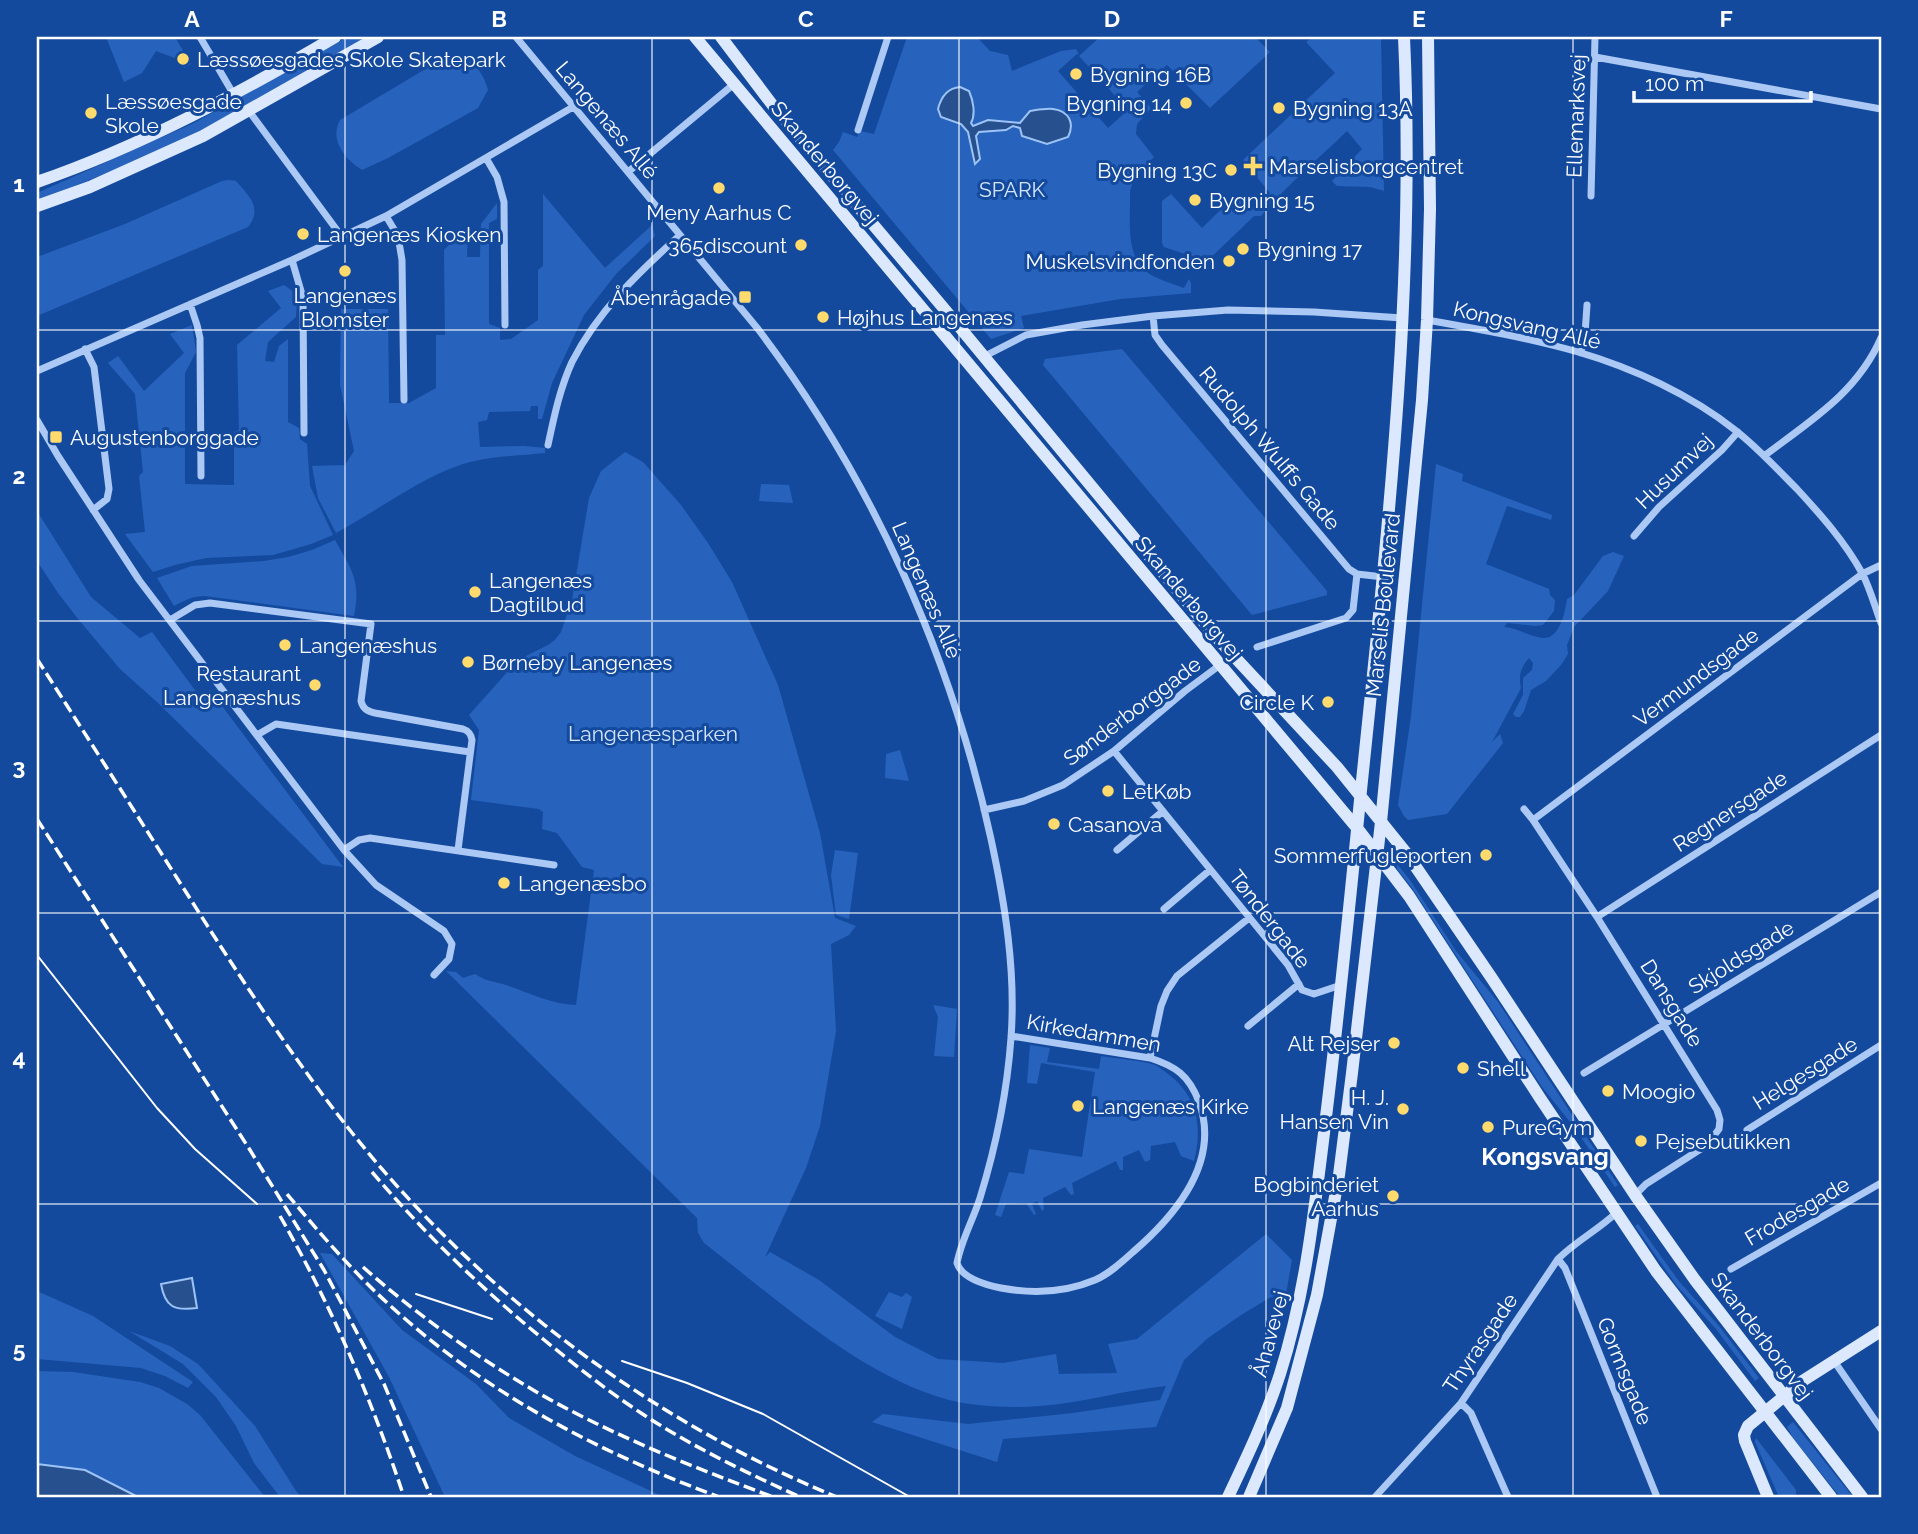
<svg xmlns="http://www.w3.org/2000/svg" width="1918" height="1534" viewBox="0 0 1918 1534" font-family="Raleway,sans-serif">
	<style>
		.green { fill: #2763bc }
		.water { fill: #27508e; stroke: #9dc3f7; stroke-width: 2 }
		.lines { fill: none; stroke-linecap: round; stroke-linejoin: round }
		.street { stroke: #abc9f4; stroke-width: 7 }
		.secondary { stroke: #dbe8fd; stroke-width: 12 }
		.tram { stroke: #fff; stroke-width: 2 }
		.rail { stroke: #fff; stroke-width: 3.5; stroke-dasharray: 12 5; stroke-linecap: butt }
		.grid { fill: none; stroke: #fff; stroke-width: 2; stroke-opacity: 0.55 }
		.poi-dot { fill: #ffdb6d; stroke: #144a9e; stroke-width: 2.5 }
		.labels { text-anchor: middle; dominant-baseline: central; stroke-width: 6; stroke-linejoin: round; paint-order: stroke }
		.poi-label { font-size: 21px; fill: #fff; stroke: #144a9e; text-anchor: start }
		.street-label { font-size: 21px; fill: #fff; stroke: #144a9e }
		.park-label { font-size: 21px; fill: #d3e4fd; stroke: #144a9e }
		.quarter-label { font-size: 24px; font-weight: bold; fill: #fff; stroke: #144a9e }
		.neatline { fill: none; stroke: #fff; stroke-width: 2.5 }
		.grid-label { font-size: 23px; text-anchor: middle; font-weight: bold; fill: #fff }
	</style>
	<rect width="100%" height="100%" fill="#144a9e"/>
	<!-- green -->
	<path class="green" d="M106,37H175L191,64L184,68L180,60L156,51L142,73L124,82Z
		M347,37H368L206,128L119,168L37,201V193L194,123Z
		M907,37H977L990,51L1008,55L1012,71L1061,51L1076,49L1079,55L1077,54L1058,71L1108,128L1128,110L1079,56L1100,37H1255L1270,52L1210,108L1167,65L1137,92L1151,108L1137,124L1136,134L1154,157C1143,168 1134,175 1130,191C1131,218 1123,261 1153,276C1163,281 1174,284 1184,288L1189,279L1191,283V293L1120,299L1021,316L1024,328L991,339L833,150L839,142L843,132L857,137L860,131L874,134Z
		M1313,37H1381L1384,191L1370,187L1337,186L1332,181L1362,149L1347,131C1318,159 1287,185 1261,216H1254L1200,268L1195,266L1197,258L1164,247L1162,243V201L1171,194L1202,228L1236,195L1250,210L1270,193L1243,160L1335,73L1306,42Z
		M458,55C475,63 483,72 488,90L478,108L388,158L362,170C345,159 329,140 340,120L444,58Z
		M229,180L236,181C249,196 263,208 248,227L37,316V257L125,224L222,181Z
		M543,194L605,268L652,225L655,236L616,274L584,315L552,383L542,419H538V406H531L530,411L489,412L487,420L478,422L480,447L524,446L545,448V453C517,456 486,456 460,465C419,479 375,512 336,533L318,498L312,466L345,465L354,451L340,385L341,309H388L389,403H409L436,388V335H445L444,250L468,226L467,257H480L481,224L497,203V219L489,223V324L500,328V340L511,339L538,320V270L543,266Z
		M284,285L295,293L297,301L296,317L268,342L265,361L274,362L279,346L288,339V422L299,428L300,439L307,444L310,486L333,535L311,544L273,555L206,558L175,565L153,572L125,534L145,532L139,476L143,472L135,394L108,363L118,356L144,391L184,353L170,334L192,325L196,352L185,373V484L234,485V432L239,430L237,345L281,308L268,291Z
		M1122,349L1327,591V595L1252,615L1043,365L1045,359Z
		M625,452L643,462L681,505L708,543L732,582L778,685L820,833L835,918L856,926L849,935L831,944L836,1031L820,1126L806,1168L765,1257L770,1252L819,1280L895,1337L938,1359L1003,1363L1056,1354L1059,1374L1117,1373L1108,1344L1137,1339L1266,1234L1292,1260L1286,1294L1271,1297L1241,1315L1208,1338L1184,1360L1156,1427L1003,1439L997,1462L872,1422L883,1414L968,1424L1073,1413L1160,1400L1166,1386C1124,1390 1082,1403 1040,1406C1011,1408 978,1407 949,1400C861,1377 776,1298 704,1243L698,1233L697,1218L446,971L456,972L463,978L475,974C487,982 493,981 506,985C530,993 550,1004 576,1005L594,870L582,867L557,833L542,829L543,812L539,809L471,800L479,730L469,715L518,660L548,645L555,640L561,632L572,600L589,498L601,471Z
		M1436,464L1463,474L1462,481L1552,515L1551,520L1548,519L1507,506L1486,564L1549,589L1550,595L1555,600L1554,611L1543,625L1535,626L1507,623L1504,627C1517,628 1529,636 1542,638C1560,640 1565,612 1567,599L1574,595L1603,556L1613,552L1624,556L1608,591L1574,627L1567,645L1568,654L1561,665L1546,681L1531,690L1524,711L1520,717H1516L1513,714L1523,695V678L1532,670L1533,663L1529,658C1521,667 1518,675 1521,688L1492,742L1500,734L1503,743L1447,814L1408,820L1404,816L1398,805L1411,716Z
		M761,484L789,485L793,503L759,501Z
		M37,511L91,597L140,638L152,632L200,697L210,690L343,867L322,864L158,703L120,669L79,620L58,593L37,561Z
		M335,540C352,570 361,581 354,616L205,596C193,596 185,600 174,606L157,578L192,566L264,561L288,557L312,550Z
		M900,750L909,781L885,778L886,754Z
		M835,850L858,853L849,919L836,915L831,875Z
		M1397,864L1410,880L1456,951L1498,1002L1618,1185L1615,1187L1574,1127L1542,1087L1412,888L1397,869Z
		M933,1005L957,1009L954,1057L934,1056L938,1017Z
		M1030,1045L1050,1048L1047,1062L1099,1069L1101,1056C1116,1059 1141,1060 1155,1065C1159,1067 1164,1071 1168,1074C1197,1095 1203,1128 1194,1161L1181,1156L1175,1142L1151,1146L1150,1160L1145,1162L1139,1150L1123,1157V1170H1120L1116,1161L1072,1183L1074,1194L1071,1195L1065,1187L1043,1198L1044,1209L1042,1211L1037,1201L1032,1204L1036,1214L1034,1215L1026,1203L1006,1204L1001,1217L995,1215L1009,1172L1024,1174L1029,1149L1082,1157L1095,1072L1041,1063L1037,1084L1027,1083Z
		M1638,1224L1678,1280L1719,1326L1759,1378L1755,1381L1716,1329L1677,1286L1635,1226Z
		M320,1253L332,1254L402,1330L476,1384L509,1418L575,1456L664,1497H445L389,1377Z
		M37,1291L93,1316L193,1382L188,1388L165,1376L141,1368L37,1359Z
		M889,1292L902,1297L906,1293L912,1297L902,1329L875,1316Z
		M129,1331L170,1346L198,1364L255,1426L296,1491L301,1497H280L254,1463L236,1426L216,1397L183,1364Z
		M37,1371L73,1372L140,1382L159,1388L187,1404L200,1415L265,1497H138L85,1470L37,1464Z
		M1793,1422L1853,1497H1840L1793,1438L1787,1427Z
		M1756,1438L1796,1490V1494L1798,1497H1779L1755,1442Z"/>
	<!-- water -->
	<path class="water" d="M960,87L969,91C973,100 976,114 971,123L973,126L988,120L1020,123L1030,111C1037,110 1046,108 1053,109C1069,111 1075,123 1068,137L1047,144L1022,136L1020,128L1013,126L1006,130L979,132L976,136L980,159L975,164L968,132L961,124L941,117L938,109C941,97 948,88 960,87Z
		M192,1278L197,1308C174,1311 165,1307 161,1284Z
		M37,1464L85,1470L138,1497H37Z"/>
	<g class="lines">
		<!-- street -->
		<path class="street" d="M200,37L234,95
			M516,37L758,329C872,479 951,655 991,839C1005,904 1016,971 1011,1038C1007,1093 996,1146 980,1198C973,1220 961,1241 957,1263C962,1279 986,1285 1001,1288C1033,1294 1064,1293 1095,1280C1109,1274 1122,1262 1133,1252C1176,1215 1221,1162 1199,1102C1189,1075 1175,1066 1150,1058L1011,1036
			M1595,57L1881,109
			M249,111L342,237
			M858,130L888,37
			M486,158L497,177L504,202L505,325
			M628,172L734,84
			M1591,196L1595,37
			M386,216L398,236L402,260L404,400
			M292,260L303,298L304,433
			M190,304L197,325L200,338L201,476
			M1153,316L1155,335L1162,345L1349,569L1357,574L1383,577
			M1427,320C1478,329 1529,338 1578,352C1633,368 1691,395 1735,430C1757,447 1777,469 1797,489C1821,515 1845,542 1862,573C1870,588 1875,607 1881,623
			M85,349L94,367L109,489L107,499L93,510
			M1581,353L1585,334L1587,305
			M983,357L1026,335L1082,325L1153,316L1228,310L1314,312L1402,318
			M37,371L292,260L386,216L573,107
			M37,420L58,456L139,580L344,850L376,885L444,931L452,944L449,959L434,975
			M548,445C554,417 560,388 572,362C598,311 638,273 680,235
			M1764,456C1810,421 1857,393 1881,338
			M1634,536L1659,507L1722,450L1738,432
			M170,620L195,605L210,603L371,624L361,701C363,709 367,711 375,713L463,729C469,731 471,734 472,740L458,850
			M1257,647L1346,618L1353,610L1357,574
			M257,735L276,724L470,752
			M1114,751L1288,965L1302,990L1314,994L1341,985
			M1524,809L1533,820L1597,917L1717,1110L1720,1120L1719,1129L1707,1145L1646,1184L1635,1195
			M984,810L1024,801L1063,785L1114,751L1185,691L1220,665
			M1533,820L1862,574L1881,565
			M344,850L359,840L370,838L554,865
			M1117,850L1163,811
			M1164,909L1210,870
			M1597,917L1881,735
			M1248,1026L1299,984
			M1150,1058L1161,1006L1167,991L1177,976L1249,918
			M1584,1073L1881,892
			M1747,1130L1881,1045
			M1558,1259L1565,1268L1657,1497
			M1731,1269L1881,1183
			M1834,1361L1881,1429
			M1461,1403L1471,1413L1508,1497
			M1375,1497L1461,1403L1558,1259C1576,1241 1598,1230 1616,1213"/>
		<!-- secondary -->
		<path class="secondary" d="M695,37L1357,828L1409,896L1540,1098L1656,1271L1831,1497
			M721,37L774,107L957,324L1217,638L1337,767L1407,854L1491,977L1635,1195L1695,1280L1862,1497
			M37,182C141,146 240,93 335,37
			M37,206L90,187L203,136L378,37
			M1228,1497C1247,1457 1266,1417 1280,1374C1305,1295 1314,1214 1324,1133C1338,1022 1349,911 1360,800C1386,547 1416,292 1404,37
			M1249,1497L1287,1408L1317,1295L1339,1175L1352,1073L1381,822L1422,400L1427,320L1430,209L1428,37
			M1768,1497L1745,1441L1744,1435L1748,1426L1804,1380L1881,1331"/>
		<!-- tram -->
		<path class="tram" d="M37,955L157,1108L195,1149L257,1204
			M416,1294L492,1319
			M622,1361L687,1383L763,1414L910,1497"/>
		<!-- rail -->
		<path class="rail" d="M37,659C86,735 135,812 184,889C236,971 289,1053 349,1129C476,1290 648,1420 837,1497
			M37,819L250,1150L324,1270L384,1384L431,1497
			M372,1172C424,1233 481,1288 543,1339C575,1365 606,1390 641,1413C691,1446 745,1472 800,1497
			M287,1194C323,1237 360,1280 403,1317C496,1399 604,1454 719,1497
			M280,1216C331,1305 372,1400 404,1497
			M363,1267C417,1315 478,1358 540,1394C614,1436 693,1467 773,1497"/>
	</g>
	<!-- grid -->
	<path class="grid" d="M345,37V1497M652,37V1497M959,37V1497M1266,37V1497M1573,37V1497M37,330H1881M37,621H1881M37,913H1881M37,1204H1881"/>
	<!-- markers -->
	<g class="poi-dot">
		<circle cx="183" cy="59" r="7"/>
		<circle cx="1076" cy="74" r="7"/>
		<circle cx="1186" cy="103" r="7"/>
		<circle cx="1279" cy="108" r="7"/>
		<circle cx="91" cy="113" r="7"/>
		<path d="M1249.5 155.5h7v7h7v7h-7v7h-7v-7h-7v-7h7z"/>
		<circle cx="1231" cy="170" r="7"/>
		<circle cx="719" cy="188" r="7"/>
		<circle cx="1195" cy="200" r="7"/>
		<circle cx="303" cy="234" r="7"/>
		<circle cx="801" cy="245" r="7"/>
		<circle cx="1243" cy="249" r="7"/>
		<circle cx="1229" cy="261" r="7"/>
		<circle cx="345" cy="271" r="7"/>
		<rect x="738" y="290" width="14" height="14" rx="3.5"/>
		<circle cx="823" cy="317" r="7"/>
		<rect x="49" y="430" width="14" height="14" rx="3.5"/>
		<circle cx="475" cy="592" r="7"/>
		<circle cx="285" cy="645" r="7"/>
		<circle cx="468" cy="662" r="7"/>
		<circle cx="315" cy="685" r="7"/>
		<circle cx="1328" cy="702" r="7"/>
		<circle cx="1108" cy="791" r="7"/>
		<circle cx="1054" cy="824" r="7"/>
		<circle cx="1486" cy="855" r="7"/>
		<circle cx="504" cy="883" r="7"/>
		<circle cx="1394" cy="1043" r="7"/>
		<circle cx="1463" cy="1068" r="7"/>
		<circle cx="1608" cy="1091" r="7"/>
		<circle cx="1078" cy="1106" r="7"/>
		<circle cx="1403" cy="1109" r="7"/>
		<circle cx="1488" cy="1127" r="7"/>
		<circle cx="1641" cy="1141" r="7"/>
		<circle cx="1393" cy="1196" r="7"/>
	</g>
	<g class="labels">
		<!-- poi labels -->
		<g class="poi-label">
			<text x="197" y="59">Læssøesgades Skole Skatepark</text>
			<text x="1090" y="74">Bygning 16B</text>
			<text x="105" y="101">Læssøesgade<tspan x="105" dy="24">Skole</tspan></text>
			<text x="1172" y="103" text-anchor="end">Bygning 14</text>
			<text x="1293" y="108">Bygning 13A</text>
			<text x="1269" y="166">Marselisborgcentret</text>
			<text x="1217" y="170" text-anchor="end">Bygning 13C</text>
			<text x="1209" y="200">Bygning 15</text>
			<text x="719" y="212" text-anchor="middle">Meny Aarhus C</text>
			<text x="317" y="234">Langenæs Kiosken</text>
			<text x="787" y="245" text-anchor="end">365discount</text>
			<text x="1257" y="249">Bygning 17</text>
			<text x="1215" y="261" text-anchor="end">Muskelsvindfonden</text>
			<text x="345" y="295" text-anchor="middle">Langenæs<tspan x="345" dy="24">Blomster</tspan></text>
			<text x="731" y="297" text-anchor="end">Åbenrågade</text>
			<text x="837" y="317">Højhus Langenæs</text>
			<text x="70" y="437">Augustenborggade</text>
			<text x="489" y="580">Langenæs<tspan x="489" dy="24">Dagtilbud</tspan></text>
			<text x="299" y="645">Langenæshus</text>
			<text x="482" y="662">Børneby Langenæs</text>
			<text x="301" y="673" text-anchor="end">Restaurant<tspan x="301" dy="24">Langenæshus</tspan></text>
			<text x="1314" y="702" text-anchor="end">Circle K</text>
			<text x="1122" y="791">LetKøb</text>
			<text x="1068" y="824">Casanova</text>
			<text x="1472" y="855" text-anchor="end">Sommerfugleporten</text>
			<text x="518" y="883">Langenæsbo</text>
			<text x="1380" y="1043" text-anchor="end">Alt Rejser</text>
			<text x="1477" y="1068">Shell</text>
			<text x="1622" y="1091">Moogio</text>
			<text x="1389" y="1097" text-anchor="end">H. J.<tspan x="1389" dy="24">Hansen Vin</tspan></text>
			<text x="1092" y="1106">Langenæs Kirke</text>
			<text x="1502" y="1127">PureGym</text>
			<text x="1655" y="1141">Pejsebutikken</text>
			<text x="1379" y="1184" text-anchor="end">Bogbinderiet<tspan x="1379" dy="24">Aarhus</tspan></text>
		</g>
		<!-- street labels -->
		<g class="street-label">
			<text transform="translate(1576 116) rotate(-88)">Ellemarksvej</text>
			<text transform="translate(607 120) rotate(50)">Langenæs Allé</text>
			<text transform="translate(825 163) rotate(50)">Skanderborgvej</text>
			<text transform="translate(1527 325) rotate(13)">Kongsvang Allé</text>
			<text transform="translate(1270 448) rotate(50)">Rudolph Wulffs Gade</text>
			<text transform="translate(1674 471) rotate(-44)">Husumvej</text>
			<text transform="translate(927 590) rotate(67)">Langenæs Allé</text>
			<text transform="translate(1189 598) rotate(50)">Skanderborgvej</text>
			<text transform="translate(1383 605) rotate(-84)">Marselis Boulevard</text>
			<text transform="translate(1696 677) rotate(-37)">Vermundsgade</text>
			<text transform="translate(1132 711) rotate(-37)">Sønderborggade</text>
			<text transform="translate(1730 811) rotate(-33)">Regnersgade</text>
			<text transform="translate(1270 919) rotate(52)">Tøndergade</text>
			<text transform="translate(1741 957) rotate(-32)">Skjoldsgade</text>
			<text transform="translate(1672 1003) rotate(58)">Dansgade</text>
			<text transform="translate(1094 1033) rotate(10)">Kirkedammen</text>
			<text transform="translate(1805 1073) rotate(-32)">Helgesgade</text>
			<text transform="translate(1797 1211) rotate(-30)">Frodesgade</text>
			<text transform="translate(1270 1334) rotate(-75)">Åhavevej</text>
			<text transform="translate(1762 1336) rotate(53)">Skanderborgvej</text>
			<text transform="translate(1480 1343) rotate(-56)">Thyrasgade</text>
			<text transform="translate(1625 1371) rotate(68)">Gormsgade</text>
		</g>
		<!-- park labels -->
		<g class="park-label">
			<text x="1012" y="189">SPARK</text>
			<text x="653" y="733">Langenæsparken</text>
		</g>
		<!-- quarter labels -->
		<g class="quarter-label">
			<text x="1545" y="1156">Kongsvang</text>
		</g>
	</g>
	<!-- border -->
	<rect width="1918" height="1534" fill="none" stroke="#144a9e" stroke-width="77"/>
	<!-- scale -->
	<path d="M1634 91v10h177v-10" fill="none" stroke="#ffffff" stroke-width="3.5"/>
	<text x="1645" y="91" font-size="21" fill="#ffffff" stroke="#144a9e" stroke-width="5" paint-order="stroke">100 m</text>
	<rect x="38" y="38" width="1842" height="1458" class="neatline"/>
	<g class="grid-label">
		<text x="192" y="27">A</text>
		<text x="499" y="27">B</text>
		<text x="806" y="27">C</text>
		<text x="1112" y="27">D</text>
		<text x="1419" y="27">E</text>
		<text x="1726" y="27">F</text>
		<text x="19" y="192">1</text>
		<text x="19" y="484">2</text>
		<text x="19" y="775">3</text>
		<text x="19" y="1066">4</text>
		<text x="19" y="1358">5</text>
	</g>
</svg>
